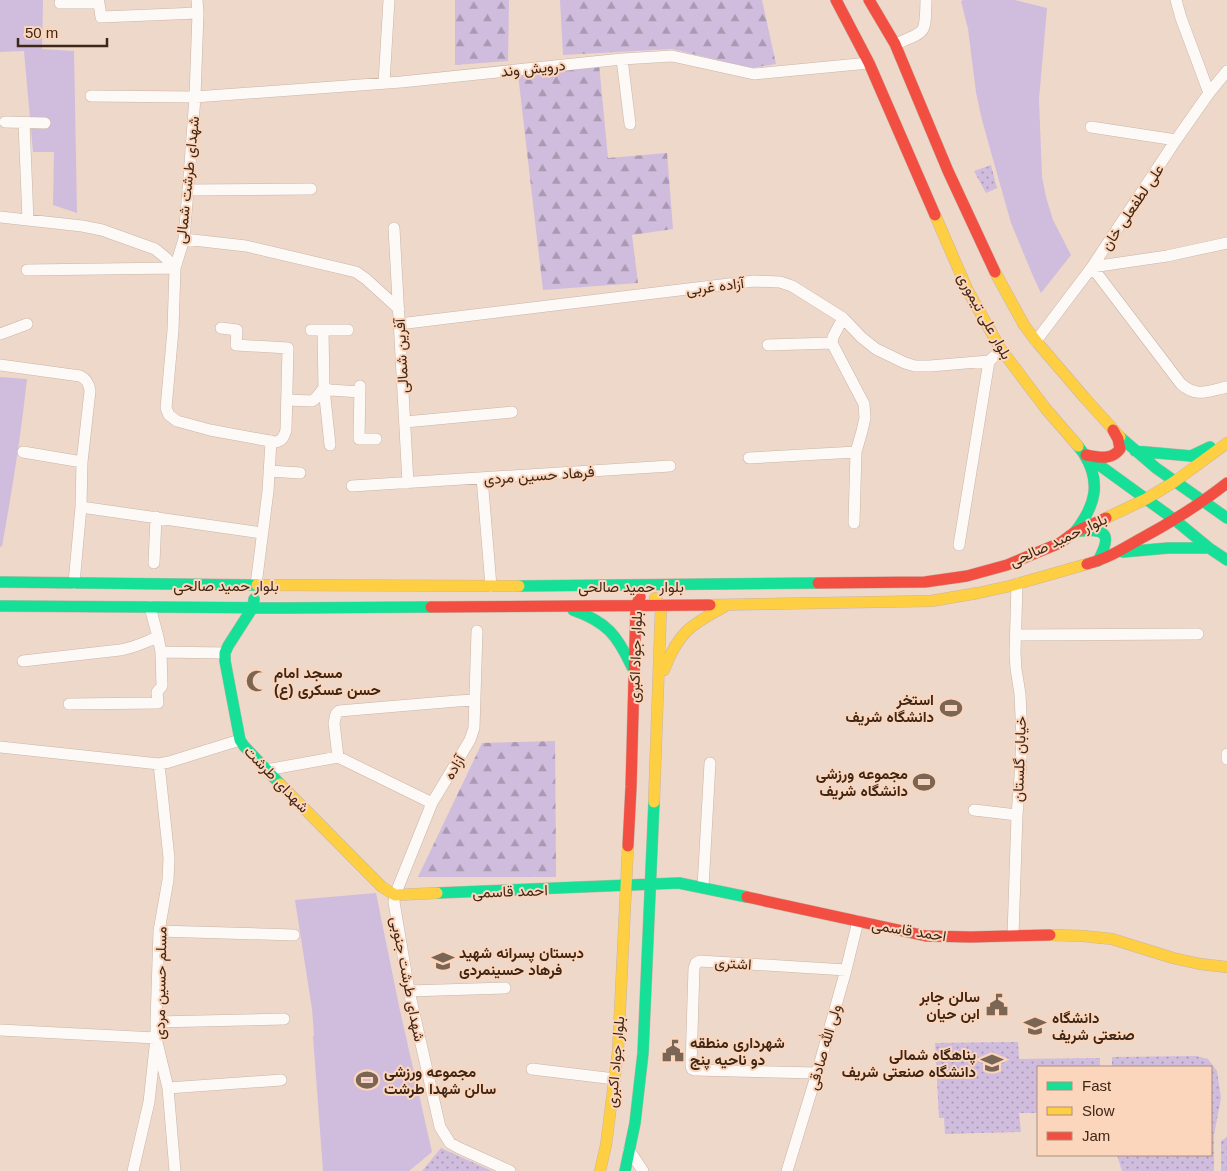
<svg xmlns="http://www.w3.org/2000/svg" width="1227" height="1171" viewBox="0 0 1227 1171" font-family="Helvetica,Vazirmatn,sans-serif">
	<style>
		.green { fill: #d0bcdd }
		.forest { fill: url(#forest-firs) }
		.park { fill: url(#park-dots) }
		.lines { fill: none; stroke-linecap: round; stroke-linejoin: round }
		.street-casing { stroke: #c9b5a7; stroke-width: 12 }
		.fast-casing { stroke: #c9b5a7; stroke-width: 12 }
		.slow-casing { stroke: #c9b5a7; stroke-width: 12 }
		.jam-casing { stroke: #c9b5a7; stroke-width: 12 }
		.street { stroke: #fcf9f7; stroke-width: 11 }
		.fast { stroke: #16e098; stroke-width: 11 }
		.slow { stroke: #ffcf43; stroke-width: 11 }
		.jam { stroke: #f24e42; stroke-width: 11 }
		.labels { text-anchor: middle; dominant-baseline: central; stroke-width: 4; stroke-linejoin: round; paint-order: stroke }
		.street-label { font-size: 15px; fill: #3e2716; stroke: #fbd5bc }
		.poi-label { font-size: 15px; font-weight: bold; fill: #3e2716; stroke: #fbd5bc; text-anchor: start }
	</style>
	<defs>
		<pattern id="forest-firs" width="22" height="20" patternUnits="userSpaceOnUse" patternTransform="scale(1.25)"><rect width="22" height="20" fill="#d0bcdd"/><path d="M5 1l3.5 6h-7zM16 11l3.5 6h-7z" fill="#aa99b2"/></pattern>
		<pattern id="park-dots" width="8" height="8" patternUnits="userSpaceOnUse" patternTransform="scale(1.25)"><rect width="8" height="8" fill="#d0bcdd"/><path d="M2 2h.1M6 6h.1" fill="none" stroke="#aa99b2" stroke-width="1.8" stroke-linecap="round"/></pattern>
	</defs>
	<rect width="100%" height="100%" fill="#edd8ca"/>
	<!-- green -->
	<path class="green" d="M0,0H43L42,49L74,51L77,213L53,205L54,152H33L24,51L0,52Z
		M963,0H1015L1047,8L1039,99L1042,177L1046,197L1053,220L1071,255L1041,293L1033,276L1011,223L987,138L981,116L976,92L968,29L961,1Z
		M0,377L27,379C21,435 12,491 2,546L0,547Z
		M376,893L399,1006L432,1152L409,1171H323L313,1036L314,1035L312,1009L295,900Z"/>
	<!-- forest -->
	<path class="forest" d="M455,0H509L508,61L455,65Z
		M560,0H762L776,64L751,68L672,49L563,55Z
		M599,64L608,158L667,153L673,229L632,235L638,283L543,290L518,74Z
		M555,741L556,877H418L482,743Z"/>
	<!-- park -->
	<path class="park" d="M991,165L997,188L986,193L974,171Z
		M1018,1042L1019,1059L1100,1058V1067H1038V1113H1019L1021,1132L945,1134L944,1118H939L935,1043Z
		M1196,1056L1208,1059L1217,1071L1221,1098L1214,1135V1171H1122L1117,1155H1211V1067H1112V1057Z
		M1227,1137V1171H1221V1141Z
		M441,1148L492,1171H422Z"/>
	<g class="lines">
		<!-- street casing -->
		<g class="street-casing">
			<path id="street" d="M197,0L198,13L195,97L188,190L184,239L175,268L173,330L166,408L169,415L177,421L210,430L275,442C282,441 284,437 286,430L288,348L236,345L237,330L221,328
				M1176,0L1181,18L1209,93
				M60,3H99L101,17L198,13
				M895,44C927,31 925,35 926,0
				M622,59L630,124
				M384,83L389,0
				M91,96L195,97L401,82L622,59L672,56L754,74L869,63
				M5,122L45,123
				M24,123L28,220
				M1091,127L1176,140
				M188,190L311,189
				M0,217L82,226L102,230L155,249L166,258L175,268
				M394,228L408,483
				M184,239L246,246L356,272L366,279L399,309
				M1227,243L1167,256L1092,267L1181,384C1197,398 1208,391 1227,387
				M27,270L175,268
				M843,318L833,337L832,343L864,404L865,418L862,431L856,452L854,523
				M399,324L754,281L780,282L792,286L843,318L861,337L876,349L905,363L915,366H930L989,361L996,355L1000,348
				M311,330H348
				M323,330L324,388L330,445
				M0,334L27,324
				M1036,341L1092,267L1176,140L1209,93L1227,71
				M768,345L832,343
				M0,365L80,376C87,379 89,384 90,391L82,462L81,507L74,583
				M360,386L359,439H376
				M324,388L330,390L360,392
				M287,400L312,401L316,398L324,388
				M405,422L512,412
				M23,452L82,462
				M749,458L856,452
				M269,471L300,473
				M482,478L491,586
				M352,486L670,466
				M81,507L262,533
				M959,545L989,361
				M154,563L156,517
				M256,585L268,491L271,441
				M477,631L474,728L470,740L432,803L395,895L394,902L409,991L440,1127L450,1143L459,1148L510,1171
				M1016,635L1198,634
				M161,652L225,653
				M23,661L120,650C134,648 145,642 158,637L150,607
				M69,704L158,703L157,692L162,686L161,652L158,637
				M0,747L159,764L169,762L240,740
				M1227,754V759
				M338,757L334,723L336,714L339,711L457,701L475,700
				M159,764L169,858L168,880L159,931L156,1022V1038L168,1088L175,1171
				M266,770L338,757L432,803
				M974,810L1017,815
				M703,887L710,763
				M159,931L294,935
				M1013,935L1017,815L1020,777L1022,738L1020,694L1016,669L1015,653L1017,584
				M409,991L505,988
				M156,1022L284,1019
				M0,1030L156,1038L149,1102L133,1171
				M532,1069L615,1079
				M817,1073L695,1070L692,1069L691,1066L694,968L696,963L700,961L846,970
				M168,1088L281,1080
				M629,1150L643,1171
				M787,1171L817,1073L846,970L858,921"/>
		</g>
		<!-- fast casing -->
		<g class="fast-casing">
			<path id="fast" d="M1120,437L1156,468L1227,518
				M1078,446L1084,454L1175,520L1209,548L1227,560
				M1135,451L1191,456L1210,447
				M1080,531C1109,528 1111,537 1098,561
				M1075,532C1095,506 1102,483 1084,454
				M1123,552L1168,548H1209
				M0,582L257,585
				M519,586L818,583
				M254,599L253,607L228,646L225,653V661L240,740L244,746L280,784
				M0,606L284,608L431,607
				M573,610C607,622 617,635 632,667
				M437,893L679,883L747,897
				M625,1171L635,1123L643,1053L654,802"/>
		</g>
		<!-- slow casing -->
		<g class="slow-casing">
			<path id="slow" d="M935,215L968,291L1000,348L1046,409L1078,446
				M995,272L1024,325L1036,341L1084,397L1120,437
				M1106,518L1146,499L1174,482L1227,443
				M257,585L519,586
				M710,605L931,601L978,593L1010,586L1087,564
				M664,670C678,633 690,625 724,607
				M280,784L382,887L395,895L437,893
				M654,802L661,606L655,598
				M1050,935L1083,936L1112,939L1173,958L1200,964L1227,967
				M600,1171L606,1145L618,1051L628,846"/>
		</g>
		<!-- jam casing -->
		<g class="jam-casing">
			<path id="jam" d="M836,0L869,63L935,215
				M869,0L895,44L948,171L995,272
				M1086,455C1099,457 1111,461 1120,449L1118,439L1113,430
				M1087,564C1106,559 1123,549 1140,539C1170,523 1199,505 1227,483
				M818,583L925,582L967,576L1007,565L1060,543L1075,532L1106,518
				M431,607L710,605
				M628,846L631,787L636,606L640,597
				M747,897L926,936L971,937L1050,935"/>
		</g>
		<!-- street -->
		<use href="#street" class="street"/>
		<!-- fast -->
		<use href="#fast" class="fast"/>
		<!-- slow -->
		<use href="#slow" class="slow"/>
		<!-- jam -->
		<use href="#jam" class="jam"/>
	</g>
	<!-- icons -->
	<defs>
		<g id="mosque-bare" transform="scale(1.725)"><path d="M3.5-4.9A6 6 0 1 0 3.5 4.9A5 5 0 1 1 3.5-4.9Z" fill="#7b6555" stroke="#fbd5bc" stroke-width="2.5" paint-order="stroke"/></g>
		<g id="stadium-bare" transform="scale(1.725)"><path d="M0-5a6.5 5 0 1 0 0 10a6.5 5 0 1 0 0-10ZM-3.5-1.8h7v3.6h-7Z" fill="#7b6555" stroke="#fbd5bc" stroke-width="2.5" paint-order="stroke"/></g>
		<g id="school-bare" transform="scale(1.725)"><path d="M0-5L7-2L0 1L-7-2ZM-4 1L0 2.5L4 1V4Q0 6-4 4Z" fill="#7b6555" stroke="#fbd5bc" stroke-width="2.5" paint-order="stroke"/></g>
		<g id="civic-bare" transform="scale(1.725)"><path d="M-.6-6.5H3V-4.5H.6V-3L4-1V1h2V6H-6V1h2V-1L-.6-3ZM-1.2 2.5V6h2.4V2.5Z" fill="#7b6555" stroke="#fbd5bc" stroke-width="2.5" paint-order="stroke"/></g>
		<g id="university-bare" transform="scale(1.725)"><path d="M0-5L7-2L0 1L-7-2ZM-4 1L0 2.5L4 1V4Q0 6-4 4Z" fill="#7b6555" stroke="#fbd5bc" stroke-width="2.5" paint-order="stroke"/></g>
	</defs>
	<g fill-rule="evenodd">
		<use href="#mosque-bare" x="257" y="681"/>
		<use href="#stadium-bare" x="951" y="708"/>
		<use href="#stadium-bare" x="924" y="782"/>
		<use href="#school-bare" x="443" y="961"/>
		<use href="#civic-bare" x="997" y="1005"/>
		<use href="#university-bare" x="1035" y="1026"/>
		<use href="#civic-bare" x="673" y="1051"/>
		<use href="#university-bare" x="992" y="1063"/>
		<use href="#stadium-bare" x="367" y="1080"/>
	</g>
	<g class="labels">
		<!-- street labels -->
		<g class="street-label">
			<text transform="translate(533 68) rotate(-6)">درویش‌ وند</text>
			<text transform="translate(187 180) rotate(-84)">شهدای طرشت شمالی</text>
			<text transform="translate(1132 207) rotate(-56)">علی لطفعلی خان</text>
			<text transform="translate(715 286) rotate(-7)">آزاده غربی</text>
			<text transform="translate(985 316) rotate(61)">بلوار علی تیموری</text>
			<text transform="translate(401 356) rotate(-93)">آفرین شمالی</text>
			<text transform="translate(539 475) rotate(-4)">فرهاد حسین مردی</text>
			<text transform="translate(1058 540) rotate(-25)">بلوار حمید صالحی</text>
			<text x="226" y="585">بلوار حمید صالحی</text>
			<text x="631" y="586">بلوار حمید صالحی</text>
			<text transform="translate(635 657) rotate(-88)">بلوار جواد اکبری</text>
			<text transform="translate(1019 759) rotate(-88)">خیابان گلستان</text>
			<text transform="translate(454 767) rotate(-59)">آزاده</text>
			<text transform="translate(277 779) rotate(46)">شهدای طرشت</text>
			<text transform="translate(510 891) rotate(-2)">احمد قاسمی</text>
			<text transform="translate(909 930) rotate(9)">احمد قاسمی</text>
			<text transform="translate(733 963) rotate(4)">اشتری</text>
			<text transform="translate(408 979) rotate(79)">شهدای طرشت جنوبی</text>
			<text transform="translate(160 983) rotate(-89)">مسلم حسین مردی</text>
			<text transform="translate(824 1047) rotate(-74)">ولی الله صادقی</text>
			<text transform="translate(615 1062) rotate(-85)">بلوار جواد اکبری</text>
		</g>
		<!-- poi labels -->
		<g class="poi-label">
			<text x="274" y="672">مسجد امام<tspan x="274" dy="17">حسن عسکری (ع)</tspan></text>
			<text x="934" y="699" text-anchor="end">استخر<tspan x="934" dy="17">دانشگاه شریف</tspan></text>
			<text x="908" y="773" text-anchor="end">مجموعه ورزشی<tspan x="908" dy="17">دانشگاه شریف</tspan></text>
			<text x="459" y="952">دبستان پسرانه شهيد<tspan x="459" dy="17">فرهاد حسينمردی</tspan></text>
			<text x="980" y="996" text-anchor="end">سالن جابر<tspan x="980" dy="17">ابن حیان</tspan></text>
			<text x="1052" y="1017">دانشگاه<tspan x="1052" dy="17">صنعتی شریف</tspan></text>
			<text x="690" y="1042">شهرداری منطقه<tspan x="690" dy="17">دو ناحیه پنج</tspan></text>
			<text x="976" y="1054" text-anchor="end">پناهگاه شمالی<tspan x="976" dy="17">دانشگاه صنعتی شریف</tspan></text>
			<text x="384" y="1071">مجموعه ورزشی<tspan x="384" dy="17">سالن شهدا طرشت</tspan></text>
		</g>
	</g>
	<!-- legend -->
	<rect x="1037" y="1066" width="175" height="90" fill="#fbd5bc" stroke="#af8f7a"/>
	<rect x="1047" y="1082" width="25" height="8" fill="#16e098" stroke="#af8f7a"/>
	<text x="1082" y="1091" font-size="15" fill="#3e2716">Fast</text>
	<rect x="1047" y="1107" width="25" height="8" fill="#ffcf43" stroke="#af8f7a"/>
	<text x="1082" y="1116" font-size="15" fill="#3e2716">Slow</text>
	<rect x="1047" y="1132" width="25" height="8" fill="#f24e42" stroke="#af8f7a"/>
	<text x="1082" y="1141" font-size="15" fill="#3e2716">Jam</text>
	<!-- scale -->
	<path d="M18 38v8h89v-8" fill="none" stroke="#3e2716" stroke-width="2.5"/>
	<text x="25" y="38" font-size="15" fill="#3e2716" stroke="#fbd5bc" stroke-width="4" paint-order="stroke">50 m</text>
</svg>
